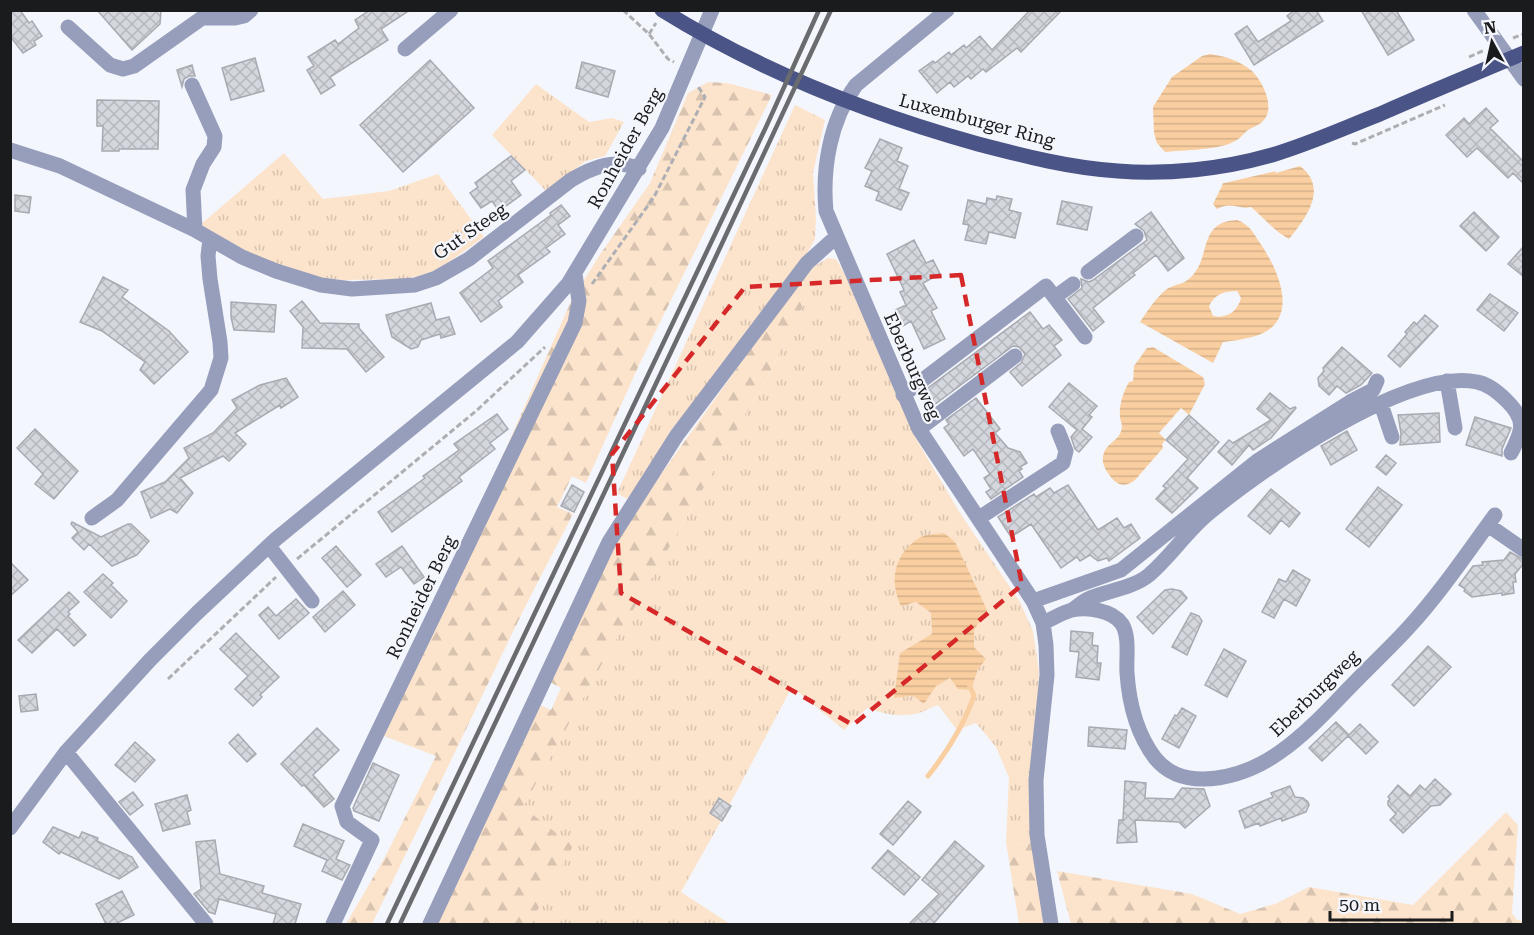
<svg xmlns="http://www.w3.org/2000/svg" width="1534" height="935" viewBox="0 0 1534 935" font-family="'Roboto Serif',serif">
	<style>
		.grass { fill: url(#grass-tufts); fill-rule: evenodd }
		.forest { fill: url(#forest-firs) }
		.water { fill: url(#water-rules); fill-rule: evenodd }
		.pier { fill: #f4f6fd }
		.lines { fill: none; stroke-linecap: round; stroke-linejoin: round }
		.stream { stroke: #f9cea0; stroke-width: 5 }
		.building { fill: url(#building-cross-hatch); stroke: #a8aab1; stroke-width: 1.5 }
		.path { stroke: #adafb4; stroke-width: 3; stroke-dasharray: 6 3; stroke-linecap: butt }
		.minor { stroke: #979ebb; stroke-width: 15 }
		.major { stroke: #4a5486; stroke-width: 15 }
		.rail { stroke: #6a6b6f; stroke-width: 4.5 }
		.marked { fill: none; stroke: #d62828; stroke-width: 4.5; stroke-dasharray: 12 8; stroke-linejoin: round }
		.labels { text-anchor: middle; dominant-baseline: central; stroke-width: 4.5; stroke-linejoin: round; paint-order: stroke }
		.street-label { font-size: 18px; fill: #1a1b1d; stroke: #f4f6fd }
	</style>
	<defs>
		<pattern id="grass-tufts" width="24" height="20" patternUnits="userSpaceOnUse" patternTransform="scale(1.5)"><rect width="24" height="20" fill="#fce4cc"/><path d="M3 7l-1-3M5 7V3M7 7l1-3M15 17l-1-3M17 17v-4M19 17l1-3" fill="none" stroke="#d7c3af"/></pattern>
		<pattern id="forest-firs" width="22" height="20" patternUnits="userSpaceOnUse" patternTransform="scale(1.5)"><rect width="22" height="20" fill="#fce4cc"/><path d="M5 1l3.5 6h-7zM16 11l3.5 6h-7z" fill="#d7c3af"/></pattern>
		<pattern id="water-rules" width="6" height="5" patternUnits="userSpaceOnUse" patternTransform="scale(1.5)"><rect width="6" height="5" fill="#f9cea0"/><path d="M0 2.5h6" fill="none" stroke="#d5b089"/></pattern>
		<pattern id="building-cross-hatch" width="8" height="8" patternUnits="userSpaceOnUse" patternTransform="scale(1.5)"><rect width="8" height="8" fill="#d5d7de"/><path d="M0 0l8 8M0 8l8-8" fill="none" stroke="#b6b8be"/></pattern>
	</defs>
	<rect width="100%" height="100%" fill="#f4f6fd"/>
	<!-- grass -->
	<path class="grass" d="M536,84L589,122L612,118L624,122L605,156L586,161L546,191L492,135Z
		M795,105L825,120L813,173L816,217L815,239L804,259L627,499L617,493Z
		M284,153L323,199L389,191L438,174L484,237L439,269L422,275L406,279L343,280L314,277L261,259L200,225Z
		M828,258L836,259L848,280L916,439L960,513L1020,602L1033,631L1039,671L1031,843L1019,845L1006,842L1009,778L996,747L976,723L957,730L938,705C931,707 922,713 915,714C895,717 886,714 867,708L844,730L792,687L730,804L731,806L722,821H721L681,892L730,924H530L572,846L523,807L603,662L768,376L802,308L811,285L813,267ZM974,579V647L986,659C971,677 950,672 935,687C931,692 928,698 924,704L913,696L895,698L932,634L931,613L916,602L901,606Z"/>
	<!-- forest -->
	<path class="forest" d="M708,82L727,83L772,95L639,365L586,483L572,476L557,507L573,514L524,609L372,924H346L385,857L436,756L371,731L469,532L572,299L599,256L650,183L688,93Z
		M813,267L811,285L802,308L768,376L603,662L523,807L573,846L530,924H438L538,704L551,710L561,688L548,681L611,554L639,505L798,283Z
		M1506,812L1518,825L1512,913L1516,919L1523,922V924H1071L1057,871L1192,894L1240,914L1275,904L1309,887L1413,905Z
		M1006,842L1019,845L1031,843L1046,924H1019Z"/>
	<!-- water -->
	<path class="water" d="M1210,54C1224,56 1241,61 1252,71C1263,82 1276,108 1263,121C1260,125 1252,127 1248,130C1243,134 1239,140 1233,142C1218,150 1183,150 1165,152L1157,143L1154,133L1153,107L1172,77L1202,56Z
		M1229,151L1267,159L1276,173L1300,166C1329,188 1306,218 1289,239C1274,231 1264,218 1251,207C1238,210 1232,201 1217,209L1213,204L1222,186Z
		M1237,220C1251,225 1254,235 1262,246C1275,266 1293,302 1275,324C1265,337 1239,340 1223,342L1213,363L1140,322C1147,312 1156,297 1167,289C1174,284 1184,285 1191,277C1212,257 1197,222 1237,220ZM1237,291L1241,298C1238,311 1227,319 1213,316L1209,306C1215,294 1224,291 1237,291Z
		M1153,347L1203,377L1205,384L1189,415L1162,444L1163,448L1135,480C1122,490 1114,483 1106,470C1104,466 1102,462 1103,457C1105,443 1118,442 1121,431C1123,426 1121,422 1120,418C1119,404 1123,393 1129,382L1133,381L1134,366L1147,348Z
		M944,533L955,542L987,610L974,630V647L986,659L978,669L971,690L958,689L950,678L936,686L924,704L913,696L894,698L900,653L932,634L931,613L916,602L901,606C888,580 895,552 921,537C927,534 937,534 944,533Z"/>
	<!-- pier -->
	<path class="pier" d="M1242,147L1268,156L1277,169L1297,164L1276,171L1220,184L1226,149Z
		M1181,408L1189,415L1166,440L1159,433Z"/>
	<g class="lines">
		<!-- stream -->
		<path class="stream" d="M928,776C947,752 964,725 974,696L969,684"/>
	</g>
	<!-- building -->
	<path class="building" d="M10,10H20L29,23L32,21L42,36L34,41L36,45L23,53L10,36Z
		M97,10H161L160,24L132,50Z
		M370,10H410L381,29L388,40L330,77L335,85L321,94L307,70L314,66L308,57L335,40L338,44L359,28L355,20Z
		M1030,10H1062L1021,52L1017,48L986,72L983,69L971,79L968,76L954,87L950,82L937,93L919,71L933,61L935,63L949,52L951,55L964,45L966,48L980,36L992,50Z
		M1295,10H1316L1323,21L1254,65L1235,34L1247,26L1258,42L1291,21L1287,16Z
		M1361,10H1396L1414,40L1388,55Z
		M255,58L264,91L231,100L222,68Z
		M430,60L474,108L403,172L360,125Z
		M582,62L615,71L608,97L576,88Z
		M192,65L195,76H189L184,79L182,87L177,70Z
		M97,100L159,101L158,149H119V151H102L103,126H97Z
		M1486,108L1498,121L1490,128L1524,162V184L1513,173L1508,178L1477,148L1467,157L1446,135L1464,118L1469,124Z
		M880,139L902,148L897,161L908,166L899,189L909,193L901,210L876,200L879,192L865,186L872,171L865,168Z
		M511,156L525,170L511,181L521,195L499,211L492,201L481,208L470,193L478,187L475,183Z
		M15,195L31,197L29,213L15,211Z
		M997,196L1012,199L1009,210L1021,213L1015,238L989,232L986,244L965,240L969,225L963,224L968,200L986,204L987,198L996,200Z
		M1062,201L1092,207L1087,230L1057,224Z
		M561,205L570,216L558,225L565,234L546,248L550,252L518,275L523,282L498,301L502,307L481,322L460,293L493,268L488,261L551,215L550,213Z
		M1151,212L1184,258L1168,271L1156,255L1133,273L1135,275L1093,308L1104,322L1093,331L1068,299L1082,288L1081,279L1089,282L1093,280L1147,240L1144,231L1135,224Z
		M1474,212L1499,237L1486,251L1460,226Z
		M914,240L926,263L933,260L940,274L923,283L937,308L931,311L945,339L924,349L911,321L903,326L895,310L906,305L900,292L904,290L887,254Z
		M1524,246V277L1508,264Z
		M103,277L128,290L122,297L169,331L188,352L154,384L140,370L145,362L102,331L80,322Z
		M1490,294L1518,313L1504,331L1477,310Z
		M302,301L320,323L359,324V328L384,357L366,372L347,349L302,348L303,327L290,311Z
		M231,302L276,305L274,332L234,330L231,317Z
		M431,303L436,320L449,317L455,334L441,338L440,334L421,340L418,347L411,349L392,337L386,315Z
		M1030,312L1043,329L1049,325L1062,340L1054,346L1061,355L1022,386L1010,372L1021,363L1025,354L1019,347L1013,346L934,405L924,391Z
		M1425,315L1438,326L1400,367L1388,356L1407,334L1405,332L1414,322L1417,324Z
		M1342,347L1372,373L1361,385L1346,393L1337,386L1329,395L1319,386L1318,378L1324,371L1323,368Z
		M286,378L298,397L281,408L280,405L235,433L246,444L229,461L223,456L180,478L193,493L177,513L170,509L151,518L141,492L165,482L189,458L184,448L213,433L237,408L232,400L260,385Z
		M1069,383L1097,406L1089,415L1092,417L1082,429L1092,437L1079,452L1075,449L1071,437L1077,430L1049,407Z
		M1270,393L1290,409L1295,407L1296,408L1271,438L1253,450L1249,445L1232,465L1218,452L1229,440L1233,443L1271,420L1257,409Z
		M976,398L1000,429L995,433L1008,448L1020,452L1027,463L1020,467L1022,469L1019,471L1023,477L991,499L986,492L991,489L984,478L990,474L973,449L964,456L944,428L949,424L946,420Z
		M1439,413L1440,442L1400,445L1401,434L1398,415Z
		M497,414L508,429L490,443L495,449L459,477L462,481L392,532L378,512L425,478L423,476L459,450L454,444Z
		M1189,415L1219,442L1187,478L1198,488L1172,513L1156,499L1166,488L1163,486L1188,459L1166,440Z
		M1475,417L1511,428L1502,449V456L1466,445Z
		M35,429L78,471L54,499L35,484L43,474L17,448Z
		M1347,431L1357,450L1331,465L1321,446Z
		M1386,455L1396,463L1386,475L1376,467Z
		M572,485L584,492L574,512L561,506Z
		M1068,485L1098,530L1117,518L1124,528L1131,524L1140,538L1109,561L1107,558L1098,561L1090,555L1080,561L1077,557L1061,568L1031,524L1011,537L998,517L1034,494L1036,497L1050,488L1054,493Z
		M1378,487L1402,505L1369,547L1346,529Z
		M1271,489L1300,513L1289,527L1281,520L1270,534L1248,516Z
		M72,522L101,537L128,524H131L149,541L137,555L112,566L89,544L84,550L72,538L78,532L71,524Z
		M336,546L361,575L347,587L322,558Z
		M402,546L424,577L414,584L401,567L386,577L376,564Z
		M1510,552L1524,560V563L1515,574L1516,582H1513L1514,593L1502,595V593L1472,597L1464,591L1465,589L1459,585L1473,566L1483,565L1482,562L1504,560Z
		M10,562L28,580L10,596Z
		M1293,570L1310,580L1296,606L1284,599L1274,618L1262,612L1279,579L1286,582Z
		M103,574L113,583L111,585L127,601L111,618L84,592Z
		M1172,589L1181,591L1187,598L1153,634L1137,617L1165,590Z
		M343,591L355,605L325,632L313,617Z
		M69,592L79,602L68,612L70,614L68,616L86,635L74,646L57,629L32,653L18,640Z
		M296,599L309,613L279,639L259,615L268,607L276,616Z
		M1191,613L1199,616L1202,621L1187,655L1172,647Z
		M1071,631L1093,633L1092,645L1098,646L1097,663H1101L1099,680L1076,677L1079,652L1070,651Z
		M236,633L279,677L260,695L262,697L253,706L235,689L248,676L220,649Z
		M1428,646L1451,667L1414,706L1392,685Z
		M1224,649L1246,661L1227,697L1205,685Z
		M36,694L38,710L21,712L19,696Z
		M1182,708L1196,716L1179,748L1162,739L1175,715L1177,716Z
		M1336,722L1349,735L1360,724L1378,742L1366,754L1348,736L1322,761L1309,748Z
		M1089,727L1127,730L1125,749L1088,746Z
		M317,728L339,750L313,775L334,799L324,807L304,785L302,786L281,764Z
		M238,734L256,754L247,762L229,743Z
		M135,742L155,760L135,782L115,765Z
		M373,763L399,775L379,821L354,811L353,808Z
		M1435,779L1451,794L1440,805L1431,806L1403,833L1390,820L1396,814L1388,805V801L1390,799L1388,797L1398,785L1410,796L1420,785L1425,790Z
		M1125,781L1146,783L1145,798L1174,799L1182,788L1204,789L1210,806L1185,828L1179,822L1135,820L1137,842L1117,843L1119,820H1123Z
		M1290,786L1295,797L1303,798L1308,802L1309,805L1306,812L1282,821L1281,818L1260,826L1259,823L1245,828L1239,811L1273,797L1271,793Z
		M133,792L143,805L130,815L119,802Z
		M187,795L191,810L187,812L190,824L163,831L155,804Z
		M719,798L731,806L722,821L710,813Z
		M908,801L921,812L893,845L880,834Z
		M303,824L344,841L336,859L350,865L342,880L322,871L327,860L294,846Z
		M53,827L79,838L82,832L98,838L97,841L132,857L138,867L119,879L61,852L59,854L43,842Z
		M215,840L220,874L264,886L262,893L301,904L295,924H273L276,914L219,899L215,914L209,912L194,894L201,889L196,842Z
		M955,841L984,866L933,924H909L939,894L922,880Z
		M888,850L920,877L904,895L872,868Z
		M122,891L134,915L115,924H106L96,904Z"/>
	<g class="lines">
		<!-- path -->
		<path class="path" d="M623,10L649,34L668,59L674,62
			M649,34L656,23
			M1513,38L1524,34
			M1469,57L1485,50
			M1352,143L1355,144L1445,105
			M592,284L654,197L705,97L697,85
			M297,559L476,411L545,347
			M168,679L276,577"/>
		<!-- minor -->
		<path class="minor" d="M947,10L856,85C830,120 822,169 826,211L919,429L1033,601L1043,623L1046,645L1047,675L1036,780L1037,835L1051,924
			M1474,10L1524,79
			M68,27L110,65L123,69L134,66L202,18H235L244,16L251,10
			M405,49L451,10
			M192,85L215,136L214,147L203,164L193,190L195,230
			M10,150L60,166L195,230L242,257L276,271L321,285L352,289L415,285L436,278L469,259L571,180C593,167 614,158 639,169
			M1088,272L1136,236
			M1055,297L1073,284
			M1447,381L1455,428
			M903,395L1046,286L1085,337
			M1381,404L1392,437
			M919,429L1015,356
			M92,518L117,500L211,390L221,358L220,342L210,279L208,256L210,239
			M979,518L1063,463L1066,451L1058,431
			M1488,525L1524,550
			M269,546L312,601
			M1033,601L1121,570L1257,461L1350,402L1373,390L1377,381
			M1072,610C1078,606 1084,600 1090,598C1110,590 1133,588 1149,575C1171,556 1187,531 1209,513C1262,469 1408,367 1477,382C1489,384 1499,393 1507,401C1527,421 1522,431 1511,453
			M1043,623C1052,619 1063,612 1072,610C1088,607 1112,610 1122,624C1130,637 1126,659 1127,673C1129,703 1137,734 1155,758C1168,774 1184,779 1203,779C1268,778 1311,727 1352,685C1371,665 1391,647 1409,627C1441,592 1467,553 1495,515
			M66,752L206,924
			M10,828L66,752L150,660L197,613L276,539L517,342L568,284L662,128L712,10
			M333,924L372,840L347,822L342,806L575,323L579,301L575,274
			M430,924L609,542L677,435L807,263L836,237"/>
		<!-- major -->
		<path class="major" d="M662,10C760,71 867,113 978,144C1024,156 1070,168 1118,171C1168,175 1223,169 1272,155C1309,144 1344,128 1380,114C1428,93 1476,73 1524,53"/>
		<!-- rail -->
		<path class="rail" d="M387,924L766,127L819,10
			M400,924L697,297L831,10"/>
	</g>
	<!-- marked area -->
	<path class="marked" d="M961,275L1022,585L853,725L621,593L612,454L745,287Z"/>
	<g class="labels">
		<!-- street labels -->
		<g class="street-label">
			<text transform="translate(977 120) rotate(15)">Luxemburger Ring</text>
			<text transform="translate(625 148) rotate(-61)">Ronheider Berg</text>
			<text transform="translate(470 231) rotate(-35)">Gut Steeg</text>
			<text transform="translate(913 366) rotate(66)">Eberburgweg</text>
			<text transform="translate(421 597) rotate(-64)">Ronheider Berg</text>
			<text transform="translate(1314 693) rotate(-44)">Eberburgweg</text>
		</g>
	</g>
	<!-- border -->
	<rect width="1534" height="935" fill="none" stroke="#1a1b1d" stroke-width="24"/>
	<!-- north arrow -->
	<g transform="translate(1492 42) rotate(352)" stroke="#f4f6fd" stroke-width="4.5" paint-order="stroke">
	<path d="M0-4.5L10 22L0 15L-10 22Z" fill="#1a1b1d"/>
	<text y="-9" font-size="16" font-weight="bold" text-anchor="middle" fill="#1a1b1d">N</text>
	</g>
	<!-- scale -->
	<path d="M1330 911v9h122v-9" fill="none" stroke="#1a1b1d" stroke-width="3"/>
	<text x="1339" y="911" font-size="18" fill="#1a1b1d" stroke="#f4f6fd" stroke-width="4.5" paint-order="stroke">50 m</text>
</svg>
